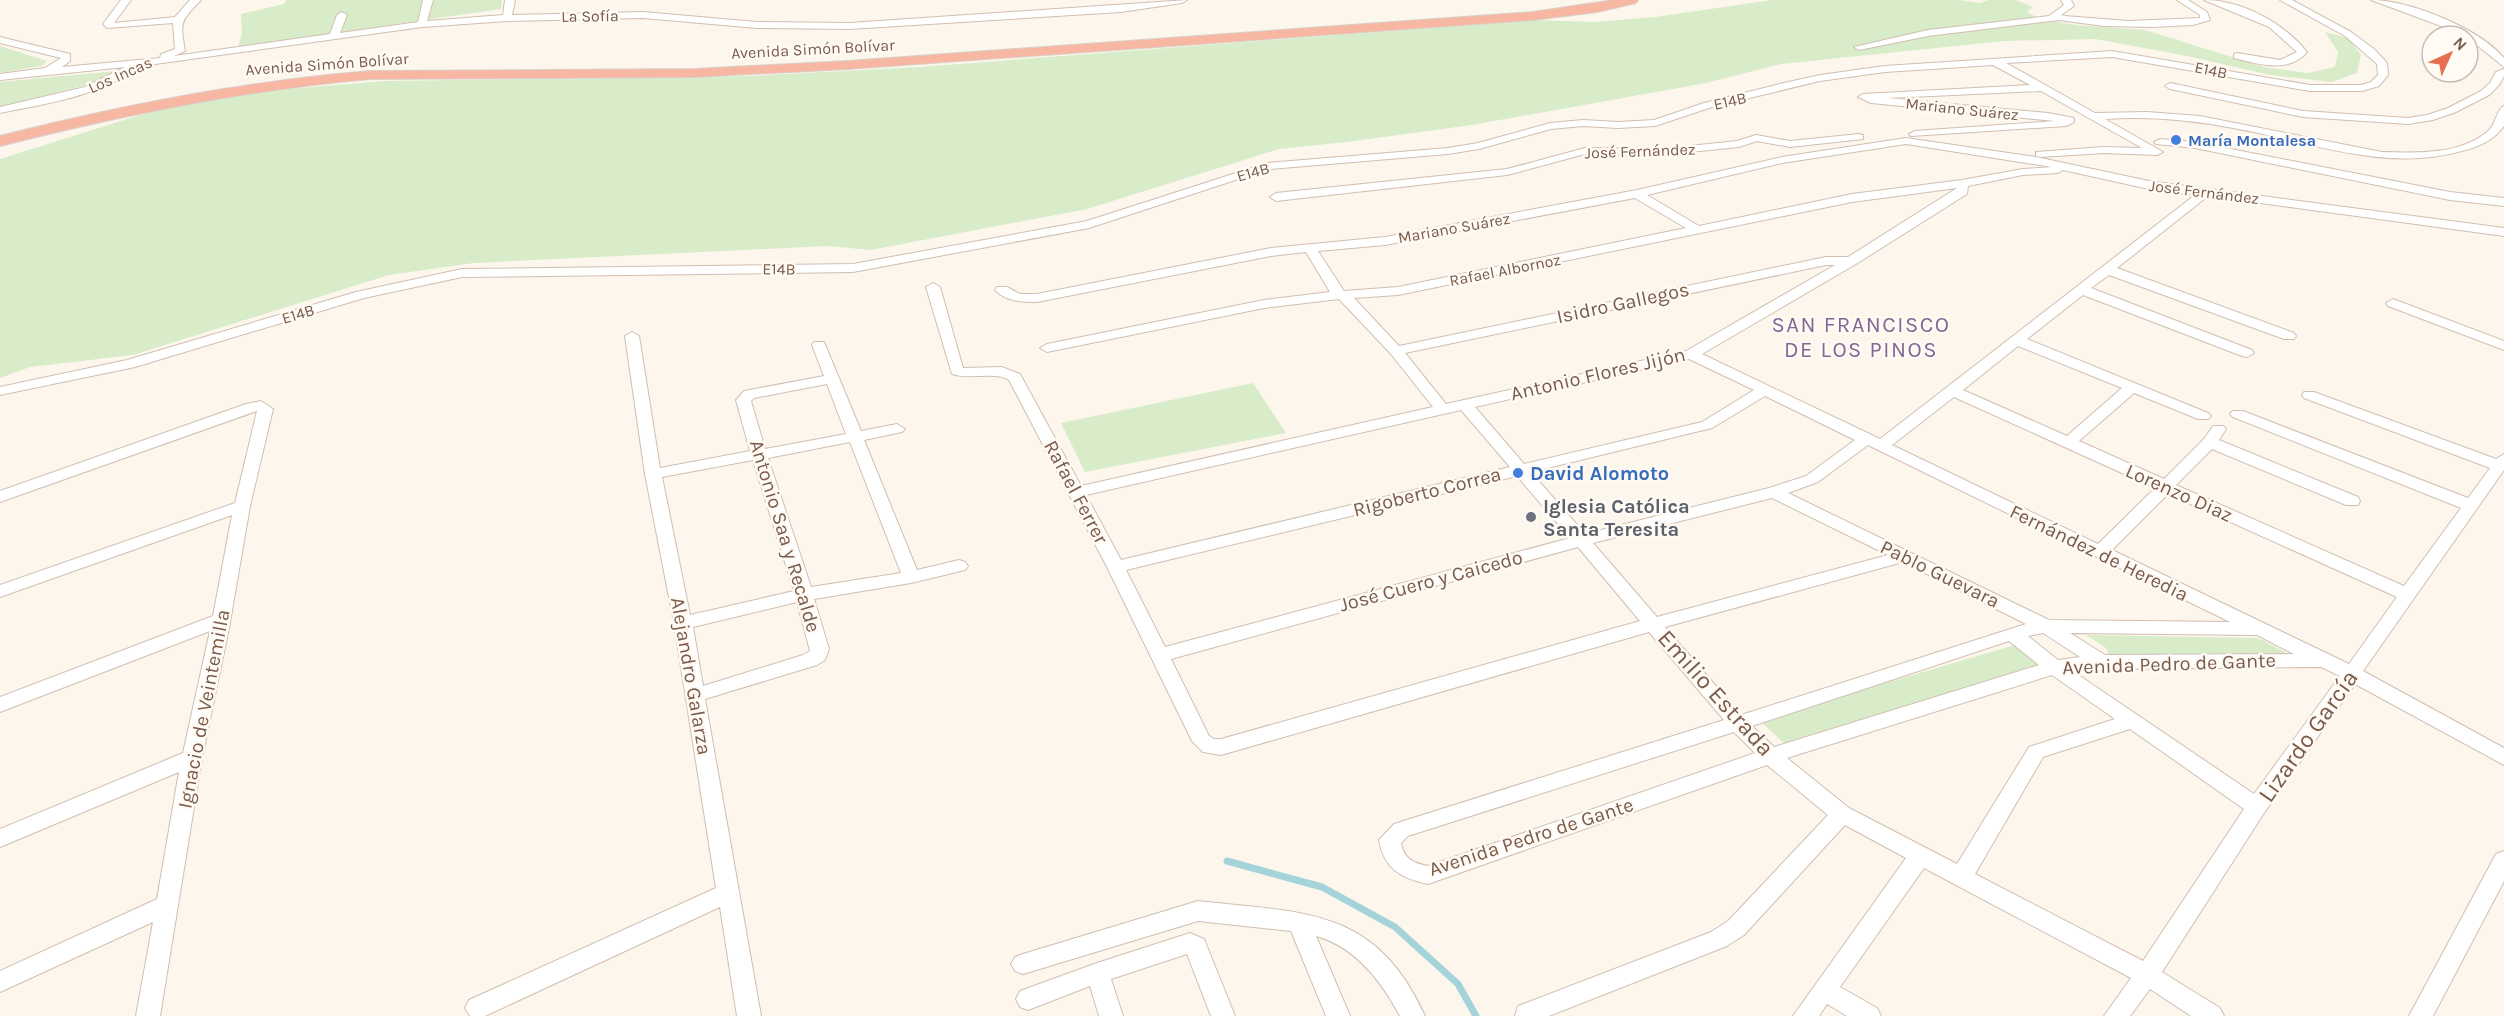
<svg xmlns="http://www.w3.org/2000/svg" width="2504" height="1016" viewBox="0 0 2504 1016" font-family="Karla,sans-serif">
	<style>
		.green { fill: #d8ecc9 }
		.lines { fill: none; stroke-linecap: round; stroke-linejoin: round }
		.stream { stroke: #a5d3da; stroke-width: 7 }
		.minor-casing { stroke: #d1beb0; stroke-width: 2 }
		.highway-casing { stroke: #dad1cd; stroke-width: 2 }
		.minor { fill: #fff; fill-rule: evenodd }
		.highway { fill: #f7b7a3; fill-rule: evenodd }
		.shop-dot { fill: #3f7fe0; stroke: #fffaf3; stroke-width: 2 }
		.worship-dot { fill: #6b7280; stroke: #fffaf3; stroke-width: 2 }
		.labels { text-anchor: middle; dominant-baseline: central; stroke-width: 5; stroke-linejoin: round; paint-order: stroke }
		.far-street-label { font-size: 16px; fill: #7a5c4d; stroke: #fffaf3 }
		.far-shop-label { font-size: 16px; font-weight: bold; fill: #366cbe; stroke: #fffaf3; text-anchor: start }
		.street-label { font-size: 20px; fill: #7a5c4d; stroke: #fffaf3 }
		.shop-label { font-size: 20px; font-weight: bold; fill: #366cbe; stroke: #fffaf3; text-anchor: start }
		.worship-label { font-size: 20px; font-weight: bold; fill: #5b616d; stroke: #fffaf3; text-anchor: start }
		.quarter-label { font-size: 22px; letter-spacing: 1.5px; fill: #846695; stroke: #fffaf3 }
		.near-street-label { font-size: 24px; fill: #7a5c4d; stroke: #fffaf3 }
	</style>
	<rect width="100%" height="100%" fill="#fdf6ec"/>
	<!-- green -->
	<path class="green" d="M286,0H502L501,9L238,47L242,33L241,14L284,4Z
		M1772,0H1959L1980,3L1988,0H2016L2033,7L2027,12L2040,19L2076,25L2145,30L2264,67L2308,73L2335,67L2338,52L2325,32L2348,38L2361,55L2357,73L2332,82L2270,75L2187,56L2095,39L2004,41L1781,64L1706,83L1472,125L1347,142L1279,149L1087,209L871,250L827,246L474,263L389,275L133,355L30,367L0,378V159L178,103L250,92L385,81L748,76L919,67L1535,20L1594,22L1655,17Z
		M0,46L47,61L41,66L0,73Z
		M126,70L86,85L0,107V82Z
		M1253,383L1286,433L1085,472L1061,423Z
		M2086,635L2258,638L2289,654L2110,658L2106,648Z
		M2015,645L2039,666L1785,744L1759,720Z"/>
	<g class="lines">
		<!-- stream -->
		<path class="stream" d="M1227,861L1322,887L1395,927L1458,984L1476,1016"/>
		<!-- minor casing -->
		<g class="minor-casing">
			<path id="minor" d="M121,0H131L114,23L175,17L190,0H201C180,22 180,21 185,51L174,56L330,34L337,15L342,12L347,15L340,33L418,22L423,0H433L427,21L503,15L505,0H515L512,15L643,12L757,22L850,23L1187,0L1182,3L1121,12L850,29L757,28L643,18L507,21L422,27L141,66C100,96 49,103 0,113V107L85,87L125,67L0,80V74L45,68L61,58L0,43V37L70,54V61L62,67L160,58L161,54L175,49L173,23L107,28L103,24Z
				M2061,0H2071L2074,6L2061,15L2065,16L2128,21L2200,18V15L2177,0H2188L2207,12L2210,20L2193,25L2153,27L2104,26L2059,20L1928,36L1859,50L1854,47L1928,30L2049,16L2064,5Z
				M2204,0C2242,0 2284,23 2307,52C2288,74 2258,64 2234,58V54L2237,53L2280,60L2297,52L2269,27Z
				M2280,0H2292L2351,32L2374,49L2387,63L2388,75L2379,86L2362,91H2310L2112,57L2006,63L2095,113L2147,112L2200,116L2382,152C2416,153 2459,155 2487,132C2497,124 2496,109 2504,106V126C2493,141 2478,147 2462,151C2383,173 2309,141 2233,128C2191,120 2148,116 2105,119L2163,152L2157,155L2104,153L2040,157L2036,156V152L2104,147L2142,148L2041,91L1888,98L2048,113L2074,118V122L2066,126L1911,136L1909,134L1915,131L2055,121L1871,103L1858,97L1863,94L2030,85L1993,65L1885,72L1820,81L1712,107L1655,126L1618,128L1583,126L1551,129L1479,149L1448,154L1269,169L1089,228L853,272L462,277L364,298L135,367L0,395V387L127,360L356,292L462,269L853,264L1087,221L1267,163L1448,148L1478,143L1550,123L1583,120L1618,122L1654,120L1704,103L1784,83L1820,75L1885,66L2112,51L2310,85H2361L2371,82L2378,75L2377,64L2345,36Z
				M2371,0C2409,0 2479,28 2504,58V67L2468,38V36Z
				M2504,69V76L2499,85L2489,95L2456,112L2433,120L2408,124L2303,117L2170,89L2165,86L2170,83L2303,111L2408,118L2427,115L2448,108L2481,91L2490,83L2496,72Z
				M1859,134L1863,135V139L1790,147L1757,141L1739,147L1660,155L1585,154L1507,175L1276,201L1270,197L1276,193L1507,169L1585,148L1660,149L1737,141L1756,135L1790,141Z
				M1906,138L2036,157L2149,181L2504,228V236L2208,196L2117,268L2294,333L2296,336L2294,339H2284L2109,275L2091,288L2252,350L2254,353L2247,357L2242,356L2083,295L2027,339L2208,413L2211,416L2208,419H2198L2134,393L2079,441L2164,479L2204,439L2213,426H2223L2226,429L2219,440L2358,497L2360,501L2358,505H2346L2212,449L2176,485L2404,586L2461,508L2233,417L2230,414L2233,411H2243L2468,498L2490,468L2304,398L2302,395L2304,392H2314L2496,459L2504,454V470L2363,671L2504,748V765L2355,684L2264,813L2162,972L2220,1008L2224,1016H2191L2150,989L2130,1016H2104L2131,978L1924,868L1840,987L1877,1008L1881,1016H1847L1827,1004L1819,1016H1793L1906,858L1845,825L1744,935L1727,946L1549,1016H1515L1518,1006L1711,932L1728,921L1828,815L1767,765L1428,884C1401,878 1384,869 1379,840L1394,824L1724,720L1649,632L1221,755L1203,752L1192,741L1107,567L1009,380C996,371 970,380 952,374L926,287L933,283L940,287L963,368L1002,367L1020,374L1081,486L1433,407L1391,354L1339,299L1264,308L1047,352L1040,348L1047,344L1264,300L1330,292L1306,252L1271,256L1037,302C1022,302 1007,302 995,290L997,287H1007L1020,294H1037L1271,248L1385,237L1637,190L1782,157ZM1906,144L2052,167L2023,169L1962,180L1852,194L1699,226L1647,195L1782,163ZM2063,170L2149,189L2195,195L1880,439L1702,354L1856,264L1967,194L1968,186L2023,175L2058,173ZM1957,188L1848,257H1826L1399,346L1354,298L1398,295L1852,202ZM1635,198L1686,228L1398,287L1344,291L1318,251L1385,245ZM1826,265H1835L1686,351L1446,404L1405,353ZM2018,346L2122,388L2067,436L1963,390ZM1689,359L1754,390L1702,422L1524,464L1475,407ZM1765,396L1855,440L1806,476L1769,488L1585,534L1531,472L1712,428ZM1954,397L2155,488L2098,544L1892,445ZM1461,410L1510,467L1121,560L1086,495ZM1868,445L2230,622L2049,620L1788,493L1818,482ZM1517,476L1570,538L1165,647L1126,570ZM2168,494L2397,597L2349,664L2112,550ZM1772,498L1888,555L1657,617L1593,543ZM1578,547L1640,621L1221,739H1214L1209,736L1171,659ZM1903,562L2026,624L1741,715L1665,627ZM2043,633L2080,657L2058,660L2028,636ZM2070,633L2257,635L2294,654L2105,655ZM2009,641L2039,665L1774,747L1752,726ZM2321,667L2340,676L2254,794L2074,672L2101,669ZM2052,675L2115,719L2029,747L1957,864L1849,808L1787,758ZM2130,729L2244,809L2143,961L1975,874L2043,757ZM1734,732L1755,753L1428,866C1413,863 1404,859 1401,843L1408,836Z
				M2160,139L2195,142L2450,192L2504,198V206L2450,200L2195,148L2156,144L2154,142Z
				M2393,299L2504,341V350L2388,306L2386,303Z
				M632,332L639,336L660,468L750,451L736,400L744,391L824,376L812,345L814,342H824L861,431L897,424L905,429L902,432L864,440L917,570L959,560L965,562L968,566L965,570L911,583L814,599L829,649L825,660L817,665L705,699L761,1016H737L720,907L485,1016H470L465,1008L469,1000L716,888L674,623L645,474L625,336ZM827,384L846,434L765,449L751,401L754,398ZM850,442L901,573L811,587L768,458ZM753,460L794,591L690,615L662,477ZM797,602L810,651L803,655L703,686L693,627Z
				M261,401L273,409L250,506L229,628L202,758L160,1016H136L153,922L0,992V971L157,899L179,772L0,847V829L183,753L210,631L0,712V697L213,616L232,515L0,597V585L235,503L257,411L0,502V491L246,404Z
				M2504,851V881L2433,1016H2409L2496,854Z
				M1198,901C1303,913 1375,906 1425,1016H1400C1382,982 1356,947 1316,936L1350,1016H1326L1291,931L1198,921L1023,974L1015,971L1011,964L1015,957L1023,954Z
				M1190,933L1204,939L1235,1016H1211L1187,954L1111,979L1123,1016H1099L1090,986L1028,1010L1020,1007L1016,999L1020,991L1097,963Z"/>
		</g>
		<!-- highway casing -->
		<g class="highway-casing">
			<path id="highway" d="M1614,0H1638L1636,3L1597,12L1533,20L848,69L694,77L371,79C245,90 123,115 0,146V136C123,105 245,81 371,71L694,69L848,61L1533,12Z"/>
		</g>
		<!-- minor -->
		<use href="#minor" class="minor"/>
		<!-- highway -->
		<use href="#highway" class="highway"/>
	</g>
	<!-- markers -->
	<g class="shop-dot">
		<circle cx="2176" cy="140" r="6"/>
		<circle cx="1518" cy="473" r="6"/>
	</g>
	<circle class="worship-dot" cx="1531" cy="517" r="6"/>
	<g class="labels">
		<!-- far-street labels -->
		<g class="far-street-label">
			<text transform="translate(590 16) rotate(-1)">La Sofía</text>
			<text transform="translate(813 49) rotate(-3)">Avenida Simón Bolívar</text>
			<text transform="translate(327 64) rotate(-4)">Avenida Simón Bolívar</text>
			<text transform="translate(2211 70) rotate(12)">E14B</text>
			<text transform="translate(120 75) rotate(-24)">Los Incas</text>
			<text transform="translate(1730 101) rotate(-13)">E14B</text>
			<text transform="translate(1962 109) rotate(6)">Mariano Suárez</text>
			<text transform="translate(1640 151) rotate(-2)">José Fernández</text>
			<text transform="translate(1253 172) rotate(-16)">E14B</text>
			<text transform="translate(2204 192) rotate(7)">José Fernández</text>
			<text transform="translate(1454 228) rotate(-10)">Mariano Suárez</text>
			<text transform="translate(779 269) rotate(1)">E14B</text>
			<text transform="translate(1505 270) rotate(-11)">Rafael Albornoz</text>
			<text transform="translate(298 314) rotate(-17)">E14B</text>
		</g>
		<!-- far-shop labels -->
		<g class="far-shop-label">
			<text x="2188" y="140">María Montalesa</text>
		</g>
		<!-- street labels -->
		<g class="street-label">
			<text transform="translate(1623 303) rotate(-12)">Isidro Gallegos</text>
			<text transform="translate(1598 374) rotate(-13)">Antonio Flores Jijón</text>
			<text transform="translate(1076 492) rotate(62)">Rafael Ferrer</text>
			<text transform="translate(1427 492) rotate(-14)">Rigoberto Correa</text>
			<text transform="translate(2179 493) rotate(24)">Lorenzo Diaz</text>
			<text transform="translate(785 536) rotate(73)">Antonio Saa y Recalde</text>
			<text transform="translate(2099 553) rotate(26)">Fernández de Heredia</text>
			<text transform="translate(1940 574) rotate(26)">Pablo Guevara</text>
			<text transform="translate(1431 581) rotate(-15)">José Cuero y Caicedo</text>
			<text transform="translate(2169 664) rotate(-2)">Avenida Pedro de Gante</text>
			<text transform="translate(691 676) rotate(80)">Alejandro Galarza</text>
			<text transform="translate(204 709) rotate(-79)">Ignacio de Veintemilla</text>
			<text transform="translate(1531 837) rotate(-18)">Avenida Pedro de Gante</text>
		</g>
		<!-- shop labels -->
		<g class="shop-label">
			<text x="1530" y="473">David Alomoto</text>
		</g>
		<!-- worship labels -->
		<g class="worship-label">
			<text x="1543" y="506">Iglesia Católica<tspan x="1543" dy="23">Santa Teresita</tspan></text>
		</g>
		<!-- quarter labels -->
		<g class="quarter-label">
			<text x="1861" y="325">SAN FRANCISCO<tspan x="1861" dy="25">DE LOS PINOS</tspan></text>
		</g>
		<!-- near-street labels -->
		<g class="near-street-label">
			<text transform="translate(1716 693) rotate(48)">Emilio Estrada</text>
			<text transform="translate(2308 736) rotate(-55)">Lizardo García</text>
		</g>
	</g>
	<!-- north arrow -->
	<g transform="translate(2450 54) rotate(45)"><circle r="28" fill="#fffaf3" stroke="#cabbb1" stroke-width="1.5"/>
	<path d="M0-4.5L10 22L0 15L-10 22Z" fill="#e76f51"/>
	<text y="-9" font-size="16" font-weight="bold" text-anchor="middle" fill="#7a5c4d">N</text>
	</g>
</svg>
